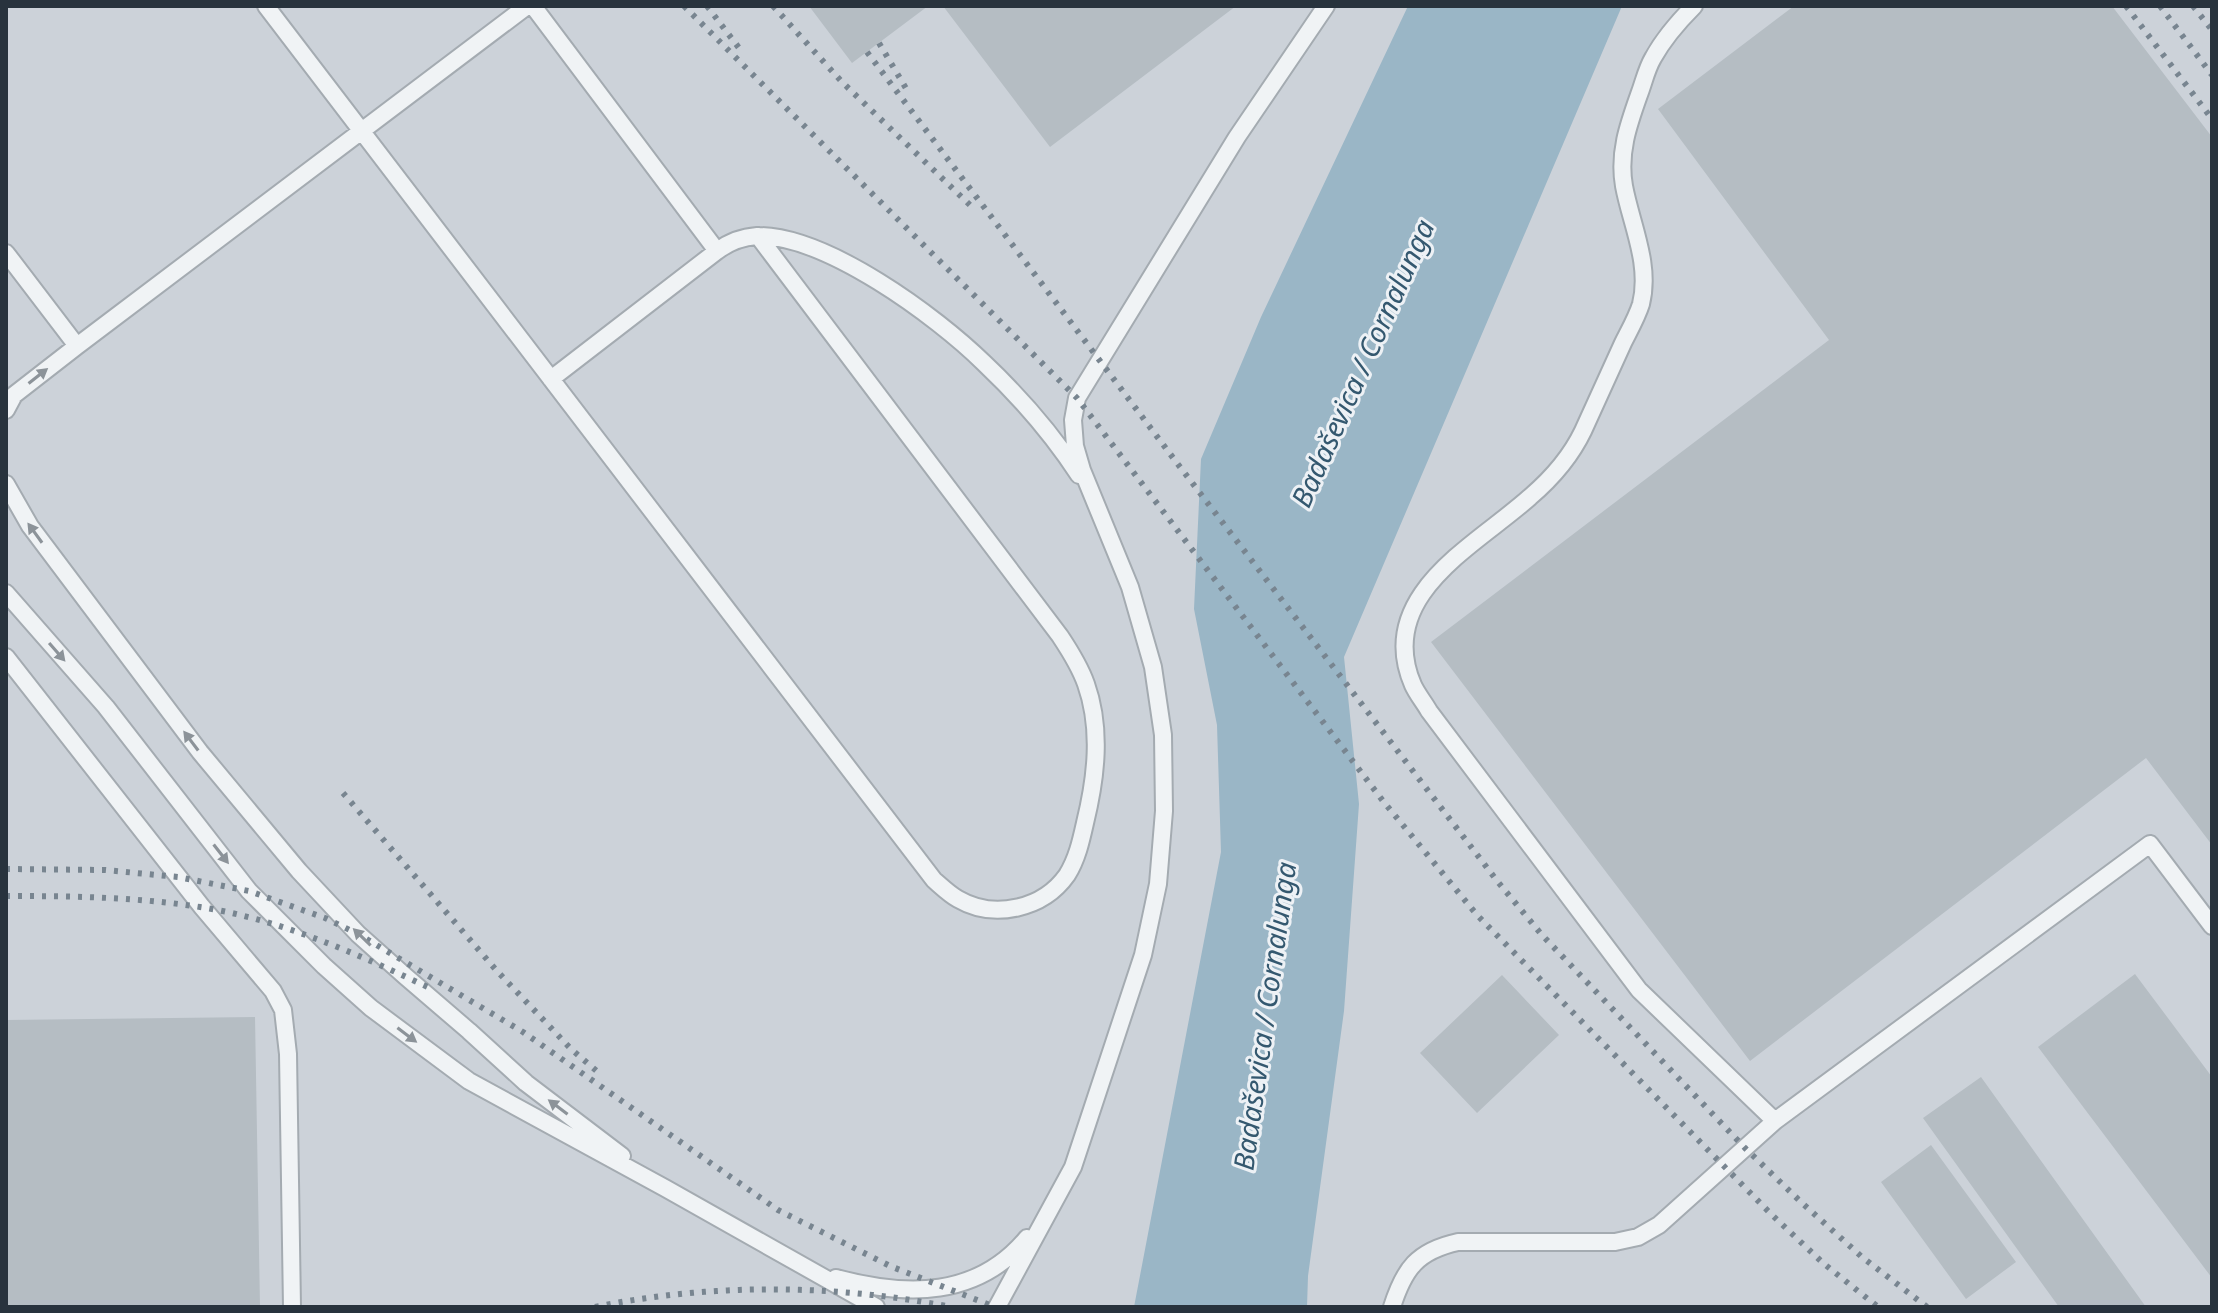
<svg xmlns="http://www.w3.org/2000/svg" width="2218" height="1313" viewBox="0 0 2218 1313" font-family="'Noto Sans',sans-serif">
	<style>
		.built { fill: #ccd2d9 }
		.water { fill: #9ab6c6 }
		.building { fill: #b5bdc3 }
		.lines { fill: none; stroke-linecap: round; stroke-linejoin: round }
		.service-casing { stroke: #a4abb1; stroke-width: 20 }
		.service { stroke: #f0f3f5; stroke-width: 16 }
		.rail { stroke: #788590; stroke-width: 6; stroke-dasharray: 4 8; stroke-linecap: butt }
		.oneway { fill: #8c9399 }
		.labels { text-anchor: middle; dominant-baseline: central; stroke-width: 6; stroke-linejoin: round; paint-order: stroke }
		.water-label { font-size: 28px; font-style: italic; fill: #34586f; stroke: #edf1f5 }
	</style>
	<rect width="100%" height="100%" fill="#dee3e7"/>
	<!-- built -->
	<path class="built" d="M6,6H2212V1307H6Z"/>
	<!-- water -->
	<path class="water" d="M1408,6H1622L1344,657L1359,804L1344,1011L1308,1276L1307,1307H1134L1221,852L1217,725L1194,609L1201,459L1261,317Z"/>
	<!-- building -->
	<path class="building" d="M809,6H928L852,63Z
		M943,6H1236L1050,147Z
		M1794,6H2112L2212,137V845L2146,758L1750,1061L1431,642L1829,340L1658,109Z
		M2135,974L2212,1077V1278L2038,1047Z
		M1502,975L1559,1035L1477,1113L1420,1053Z
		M255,1017L260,1307H6V1020Z
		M1981,1077L2082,1218L2146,1307H2059L2025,1260L1923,1118Z
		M1931,1145L2016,1262L1966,1299L1881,1182Z"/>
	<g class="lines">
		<!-- service casing -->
		<g class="service-casing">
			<path id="service" d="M266,6L934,880C941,886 949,894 958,899C994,920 1043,909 1067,875C1077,859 1081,841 1085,823C1096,778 1102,729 1086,684C1080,667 1070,651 1060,636L758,236
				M533,6L717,251C729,242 742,237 757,236C826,235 936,316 984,363C1020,397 1052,434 1079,475
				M1694,6C1678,22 1664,38 1653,58C1647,68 1644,81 1640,92C1629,123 1618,152 1624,186C1631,224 1651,264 1641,304C1637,317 1629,331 1623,343C1610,372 1596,402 1583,431C1571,456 1551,479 1530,497C1477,545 1374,595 1413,685C1417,694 1424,702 1429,711L1639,990L1775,1121L2150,844L2212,926
				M6,253L77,346
				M551,379L717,251
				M6,410L14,395L77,346L527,6
				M6,484L30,526L200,752L299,871L358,934L405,976L469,1031L526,1083L622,1156
				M6,593L106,707L249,891L324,966L371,1008L469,1081L665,1188L876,1307
				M6,657L202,907L273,991L283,1010L288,1054L292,1307
				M836,1278C907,1297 977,1298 1027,1238
				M997,1307L1073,1167L1143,955L1158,884L1164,811L1163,735L1153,667L1130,587L1082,470L1075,446L1073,420L1077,398L1237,137L1326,6
				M1392,1307C1404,1269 1417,1251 1458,1242H1615L1638,1237L1659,1225L1775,1121"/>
		</g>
		<!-- service -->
		<use href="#service" class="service"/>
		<!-- rail -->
		<path class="rail" d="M684,6L1077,398L1383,801L1477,915L1771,1214L1823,1263L1878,1307
			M707,6L739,48
			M773,6L842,82L972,207
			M2126,6L2212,119
			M2160,6L2212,75
			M2193,6L2212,30
			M879,43L907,90
			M867,52L1177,463L1498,882L1542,935L1745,1148L1802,1203L1862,1257L1927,1307
			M343,793L497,971L571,1049L599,1073
			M6,869L105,870L178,877L249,891L325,918L358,934L523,1032L778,1210L890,1266L995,1307
			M6,896C71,896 136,897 200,907C280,919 362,956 434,990
			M595,1307C712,1283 834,1284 951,1307"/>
	</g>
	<!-- one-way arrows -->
	<defs><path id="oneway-solid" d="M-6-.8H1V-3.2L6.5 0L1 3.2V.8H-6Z" transform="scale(2)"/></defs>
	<g class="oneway">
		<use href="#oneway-solid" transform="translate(38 376) rotate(-38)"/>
		<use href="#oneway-solid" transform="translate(35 533) rotate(-126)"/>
		<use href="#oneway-solid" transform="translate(57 652) rotate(49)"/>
		<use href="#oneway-solid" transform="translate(191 741) rotate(-127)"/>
		<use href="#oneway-solid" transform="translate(221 854) rotate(52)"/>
		<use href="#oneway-solid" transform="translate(362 937) rotate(-136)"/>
		<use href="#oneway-solid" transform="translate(407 1035) rotate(37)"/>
		<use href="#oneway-solid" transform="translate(558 1107) rotate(-143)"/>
	</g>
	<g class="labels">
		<!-- water labels -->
		<g class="water-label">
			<text transform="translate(1362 363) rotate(-66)">Badaševica / Cornalunga</text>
			<text transform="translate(1264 1016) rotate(-82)">Badaševica / Cornalunga</text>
		</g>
	</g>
	<!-- border -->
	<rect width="2218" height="1313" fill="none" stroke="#28333d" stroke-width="16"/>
</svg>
